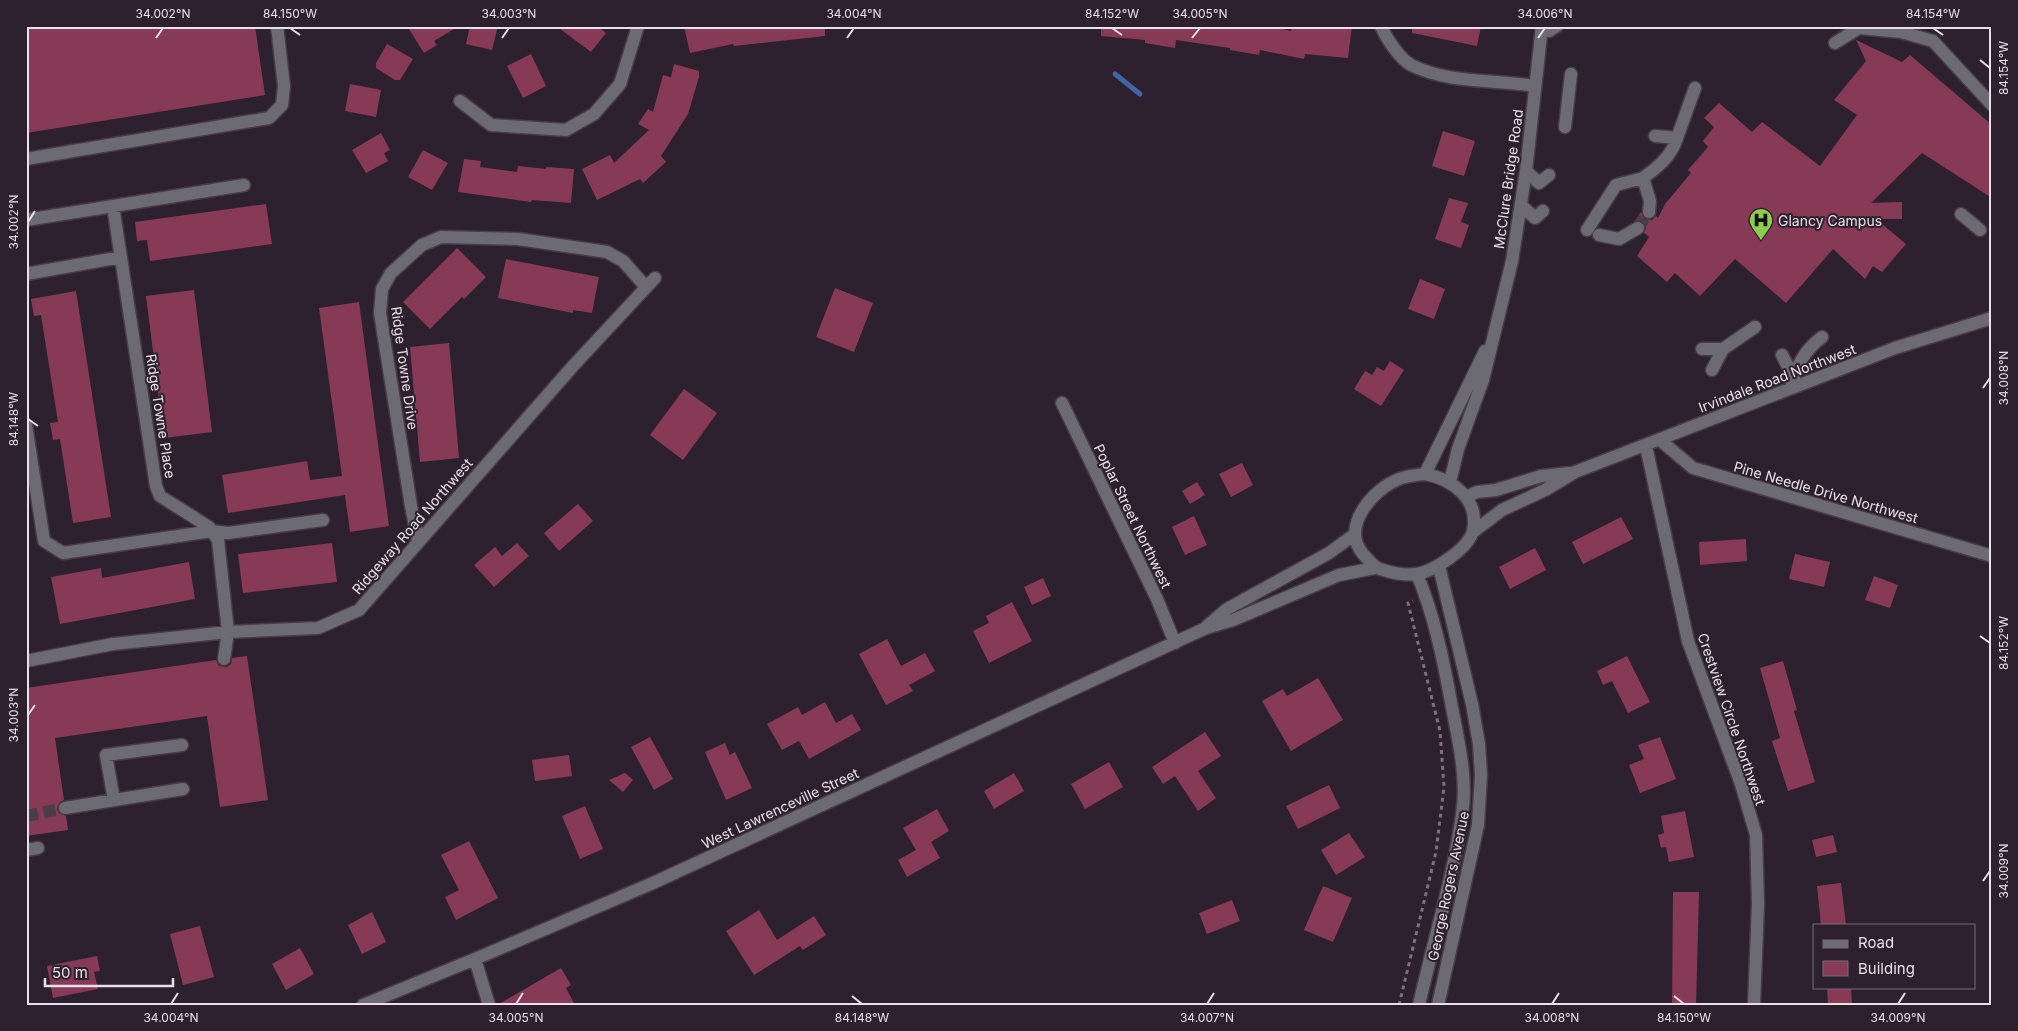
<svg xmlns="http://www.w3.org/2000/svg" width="2018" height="1031" viewBox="0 0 2018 1031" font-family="Inter,sans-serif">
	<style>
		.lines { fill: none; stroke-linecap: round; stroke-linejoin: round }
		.stream { stroke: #3f65a3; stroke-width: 5 }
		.building { fill: #863a56 }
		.minor-tunnel { stroke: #4a3e4b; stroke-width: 12; stroke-dasharray: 12 6; stroke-linecap: butt }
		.minor-casing { stroke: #483c49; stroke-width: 15 }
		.path { stroke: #7d717d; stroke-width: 3; stroke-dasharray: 4 4; stroke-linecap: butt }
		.minor { stroke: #6c6b74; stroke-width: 12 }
		.ticks { fill: none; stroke: #e9e0e9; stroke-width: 2 }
		.labels { text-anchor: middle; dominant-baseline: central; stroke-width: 4; stroke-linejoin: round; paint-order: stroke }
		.street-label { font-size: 14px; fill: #e9e0e9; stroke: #2e212f }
		.poi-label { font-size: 14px; fill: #e9e0e9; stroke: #2e212f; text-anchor: start }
		.neatline { fill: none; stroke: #e9e0e9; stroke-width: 2 }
		.ticks-label { font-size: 12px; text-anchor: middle; fill: #e9e0e9 }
	</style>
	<rect width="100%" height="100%" fill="#2e212f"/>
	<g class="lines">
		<!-- stream -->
		<path class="stream" d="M1115,74L1140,94"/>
	</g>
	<!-- building -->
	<path class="building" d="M26,26H255L265,95L26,133Z
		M407,26H459L434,41L437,45L424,53Z
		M470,26H498L492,50L466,44Z
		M556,26H597L606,33L591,52Z
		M684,26H825V36L734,46L733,44L690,53Z
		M1101,26H1270L1291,31L1292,26H1352L1348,58L1305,54L1304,59L1260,50L1259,55L1230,50V48L1176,40L1175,48L1145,43V40L1101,36Z
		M1412,26H1481L1477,46L1412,33Z
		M1856,40L1902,62L1910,55L1992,125V198L1922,153L1871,203L1902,202V219H1876L1906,244L1882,272L1873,266L1865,279L1833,249L1786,303L1735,259L1700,296L1675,273L1667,282L1637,256L1649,237L1644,233L1646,228L1645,224L1642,221H1635L1641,212L1645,219L1652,220L1656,216L1658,218L1665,204L1691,173L1688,170L1708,147L1703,141L1714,127L1704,118L1719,103L1752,132L1762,122L1820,166L1857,115L1834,100L1866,61Z
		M387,44L413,59L400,80H395L376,68V63Z
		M531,54L546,86L523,98L507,66Z
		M674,64L699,71V77L688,114L661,156L666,162L643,183L640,179L597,200L582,169L610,155L614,163L649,130L638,124L648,109L653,112L663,75L671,77Z
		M350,84L381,90L376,117L345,111Z
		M1443,131L1475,141L1464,176L1432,166Z
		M381,133L390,150L384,153L388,161L366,173L352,150Z
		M423,150L448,163L432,190L408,177Z
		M464,159L481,161L480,167L517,172L518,166L546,169V167L574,169L571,203L532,200L531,202L458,192Z
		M1449,198L1468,203L1461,222L1469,225L1461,248L1435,239Z
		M266,204L272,244L150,261L147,240L137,241L135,222Z
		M457,248L486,277L464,299L462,297L430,329L403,302Z
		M506,259L599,277L592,313L573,310V313L498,298Z
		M1420,279L1445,289L1434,319L1408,309Z
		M835,288L873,303L854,352L816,337Z
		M194,290L212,432L164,438L146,296Z
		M76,291L111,517L73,523L60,439L53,440L50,423L58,422L41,315L34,316L31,299Z
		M359,302L389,526L350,532L345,495L228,513L222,475L307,461L310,480L342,476L319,308Z
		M449,343L459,458L420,462L410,347Z
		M1390,361L1404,370L1381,406L1354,389L1365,371L1372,375L1377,367L1384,371Z
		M684,389L717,413L683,460L650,435Z
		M1242,463L1253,485L1231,497L1219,474Z
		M1197,482L1205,495L1190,504L1182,491Z
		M578,504L593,521L559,551L544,533Z
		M1194,516L1207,545L1185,555L1172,527Z
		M1621,517L1633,539L1583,564L1572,542Z
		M1746,539L1747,561L1700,565L1699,542Z
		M332,543L337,582L243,593L238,554Z
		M517,543L529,556L494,587L474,565L495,547L502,556Z
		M1535,548L1546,570L1510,589L1499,567Z
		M1795,554L1830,562L1824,587L1789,579Z
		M189,562L195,599L60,624L51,577L101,568L102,578Z
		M1874,576L1898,585L1890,608L1865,600Z
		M1043,578L1051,596L1032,605L1024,587Z
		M1012,602L1032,641L989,663L973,631L989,623L986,616Z
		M887,639L901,666L925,653L935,671L909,685L913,691L886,705L859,654Z
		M247,656L268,800L220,807L207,716L55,738L64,800L60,802L57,809L59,813L66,816L68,830L26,836V688L216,660L219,666L227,667L231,664L232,658Z
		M1627,656L1650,702L1628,713L1612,681L1603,685L1597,671Z
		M1783,661L1797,710L1794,711L1815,782L1788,791L1772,741L1780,738L1760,668Z
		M1318,678L1343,720L1291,751L1262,701L1283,689L1287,696Z
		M825,702L836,723L852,714L861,730L809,759L799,741L782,750L767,724L798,707L802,715Z
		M1205,732L1221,756L1198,771L1216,798L1198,811L1175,776L1163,784L1152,767Z
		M650,737L673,779L654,790L631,747Z
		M1660,737L1676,779L1640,793L1629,765L1644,759L1638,745Z
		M725,743L730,755L735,752L752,788L726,800L705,752Z
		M569,755L572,776L535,781L532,760Z
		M1109,762L1123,787L1085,809L1071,784Z
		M625,773L633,780L623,792L609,780Z
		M1014,773L1024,791L994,809L984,791Z
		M1329,785L1340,808L1298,829L1286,806Z
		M585,806L603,849L580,859L562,816Z
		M937,809L949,831L931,842L940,858L907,877L898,860L916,850L903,828Z
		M1685,811L1694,857L1669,862L1666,847L1661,848L1658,835L1664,833L1661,816Z
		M1349,833L1365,857L1336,875L1321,850Z
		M1833,835L1837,852L1816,857L1812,840Z
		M469,841L498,898L456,920L445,897L459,890L441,855Z
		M1841,883L1846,925H1821L1817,886Z
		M1323,886L1352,898L1333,942L1304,930Z
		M1673,892H1699L1696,1005H1672Z
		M1232,900L1240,921L1207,934L1199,913Z
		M759,910L777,940L814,916L826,935L803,950L800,946L754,975L726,931Z
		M372,912L386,942L362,954L348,925Z
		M200,926L214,977L183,985L170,934Z
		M300,948L314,974L286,990L272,964Z
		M97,956L100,971L94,972L98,989L53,998L47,966Z
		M561,968L571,985L566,988L575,1005H497Z
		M1827,987H1851L1852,1005H1828Z"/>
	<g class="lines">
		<!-- minor-tunnel -->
		<path class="minor-tunnel" d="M1638,228L1649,212
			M26,816L65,808"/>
		<!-- minor casing -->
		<g class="minor-casing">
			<path id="minor" d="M1381,26C1386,38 1400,59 1411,65C1449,84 1494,79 1535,86
				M1546,26L1549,31L1557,26
				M1835,43L1859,28L1901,32L1933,41L1992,105
				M460,101L491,125L566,130L594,114L620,84L638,26
				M1565,127L1571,74
				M1655,136L1677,138L1695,88
				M26,159L269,118L282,105L284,86L277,26
				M1526,171L1539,183L1549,175
				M113,206L156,486L160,496L209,527L218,540L228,632L224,659
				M1522,206L1535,218L1543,211
				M1649,212L1650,201L1643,178C1658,167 1671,157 1677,138
				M1961,214L1980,230
				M26,220L244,185
				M1587,230L1616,185L1643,178
				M1599,235L1619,239L1638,228
				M26,274L121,257
				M1702,349H1723
				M1782,355L1794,378
				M1712,370L1723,349L1755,327
				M1791,387C1797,365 1804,351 1822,337
				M1062,403L1157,599L1175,643
				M26,425L44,541L63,553L212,531L228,533L323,520
				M1660,440L1693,468L1992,556
				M1646,446L1688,641L1741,784L1756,835L1758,904L1754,1005
				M1425,474C1452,479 1480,499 1473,531C1468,549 1434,571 1417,574C1404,576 1392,573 1380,569C1373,567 1368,559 1363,554C1340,527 1373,489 1399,479C1406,476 1417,475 1425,474Z
				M1425,474L1485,351
				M1450,482L1458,449L1483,380L1512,261L1526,171L1542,26
				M1466,497L1477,492L1496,490L1541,476L1570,473
				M1473,532L1502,510L1545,490L1575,472L1895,348L1992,318
				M418,541L411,506L380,313L382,289L391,273L422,245L441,237L518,239L607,252L623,261L646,287
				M1417,574C1434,615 1443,658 1451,702C1458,740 1468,777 1462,815C1453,879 1433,942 1419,1005
				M1207,626L1227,609L1329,553L1355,534
				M26,661L113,644L228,632L318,628L359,610L573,366L655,278
				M114,800L106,755L182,745
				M65,808L183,789
				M26,850L38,848
				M475,959L489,1005
				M363,1005L475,959L653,883L1206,628L1233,620L1339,575L1375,568
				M1438,1005L1478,825L1481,775L1479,744L1472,704L1439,566"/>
		</g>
		<!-- path -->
		<path class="path" d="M1399,1005L1436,852L1444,787L1440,731L1408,603L1413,601"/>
		<!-- minor -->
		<use href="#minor" class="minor"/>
	</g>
	<!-- ticks -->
	<path class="ticks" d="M290,28L300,35M1112,28L1122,35M1933,28L1943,35M156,38L163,28M502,38L509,28M847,38L854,28M1192,38L1200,28M1538,38L1545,28M1980,60L1990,68M28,222L35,211M1983,388L1990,378M28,419L38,426M1980,636L1990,643M28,715L35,705M1983,881L1990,871M852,996L862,1004M1674,996L1684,1004M171,1004L178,993M516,1004L523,993M1207,1004L1214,993M1552,1004L1559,993M1898,1004L1905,993"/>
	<!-- icons -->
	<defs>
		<g id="hospital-pin" transform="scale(1.25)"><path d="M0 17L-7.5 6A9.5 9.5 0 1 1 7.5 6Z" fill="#8cce45" stroke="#2e212f"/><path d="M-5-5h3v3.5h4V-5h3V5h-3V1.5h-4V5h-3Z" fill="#111"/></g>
	</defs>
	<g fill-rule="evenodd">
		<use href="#hospital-pin" x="1761" y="220"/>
	</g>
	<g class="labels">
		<!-- street labels -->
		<g class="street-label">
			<text transform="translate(1508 179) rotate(-82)">McClure Bridge Road</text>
			<text transform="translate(405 368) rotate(82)">Ridge Towne Drive</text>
			<text transform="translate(1777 378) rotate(-21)">Irvindale Road Northwest</text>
			<text transform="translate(161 416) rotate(81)">Ridge Towne Place</text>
			<text transform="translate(1826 492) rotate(16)">Pine Needle Drive Northwest</text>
			<text transform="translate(1133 516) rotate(64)">Poplar Street Northwest</text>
			<text transform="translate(412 526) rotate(-49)">Ridgeway Road Northwest</text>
			<text transform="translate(1732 719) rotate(71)">Crestview Circle Northwest</text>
			<text transform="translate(780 808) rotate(-25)">West Lawrenceville Street</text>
			<text transform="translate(1448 886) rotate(-78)">George Rogers Avenue</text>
		</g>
		<!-- poi labels -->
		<g class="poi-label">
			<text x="1778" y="220">Glancy Campus</text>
		</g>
	</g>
	<!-- border -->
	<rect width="2018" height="1031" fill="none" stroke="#2e212f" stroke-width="55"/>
	<!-- legend -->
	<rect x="1813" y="924" width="162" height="65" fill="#2e212f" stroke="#796d79"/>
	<rect x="1823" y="940" width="25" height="8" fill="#6c6b74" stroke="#796d79"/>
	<text x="1858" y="948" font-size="15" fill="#e9e0e9">Road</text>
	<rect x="1823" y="961" width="25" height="15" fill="#863a56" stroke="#796d79"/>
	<text x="1858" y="974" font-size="15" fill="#e9e0e9">Building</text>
	<!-- scale -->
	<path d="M45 978v8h128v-8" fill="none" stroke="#e9e0e9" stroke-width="2.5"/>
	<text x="52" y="978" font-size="15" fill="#e9e0e9" stroke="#2e212f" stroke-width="4" paint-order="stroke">50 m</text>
	<rect x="28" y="28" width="1962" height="976" class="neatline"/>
	<g class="ticks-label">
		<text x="163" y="18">34.002°N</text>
		<text x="290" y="18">84.150°W</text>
		<text x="509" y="18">34.003°N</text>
		<text x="854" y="18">34.004°N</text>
		<text x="1112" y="18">84.152°W</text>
		<text x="1200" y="18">34.005°N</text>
		<text x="1545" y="18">34.006°N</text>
		<text x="1933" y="18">84.154°W</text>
		<text transform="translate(2004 68) rotate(-90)" y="4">84.154°W</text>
		<text transform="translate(14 222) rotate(-90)" y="4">34.002°N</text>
		<text transform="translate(2004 378) rotate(-90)" y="4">34.008°N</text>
		<text transform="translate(14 419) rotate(-90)" y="4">84.148°W</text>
		<text transform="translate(2004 643) rotate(-90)" y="4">84.152°W</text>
		<text transform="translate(14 715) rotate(-90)" y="4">34.003°N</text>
		<text transform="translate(2004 871) rotate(-90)" y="4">34.009°N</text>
		<text x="171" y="1022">34.004°N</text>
		<text x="516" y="1022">34.005°N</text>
		<text x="862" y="1022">84.148°W</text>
		<text x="1207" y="1022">34.007°N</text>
		<text x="1552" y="1022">34.008°N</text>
		<text x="1684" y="1022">84.150°W</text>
		<text x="1898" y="1022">34.009°N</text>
	</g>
</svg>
